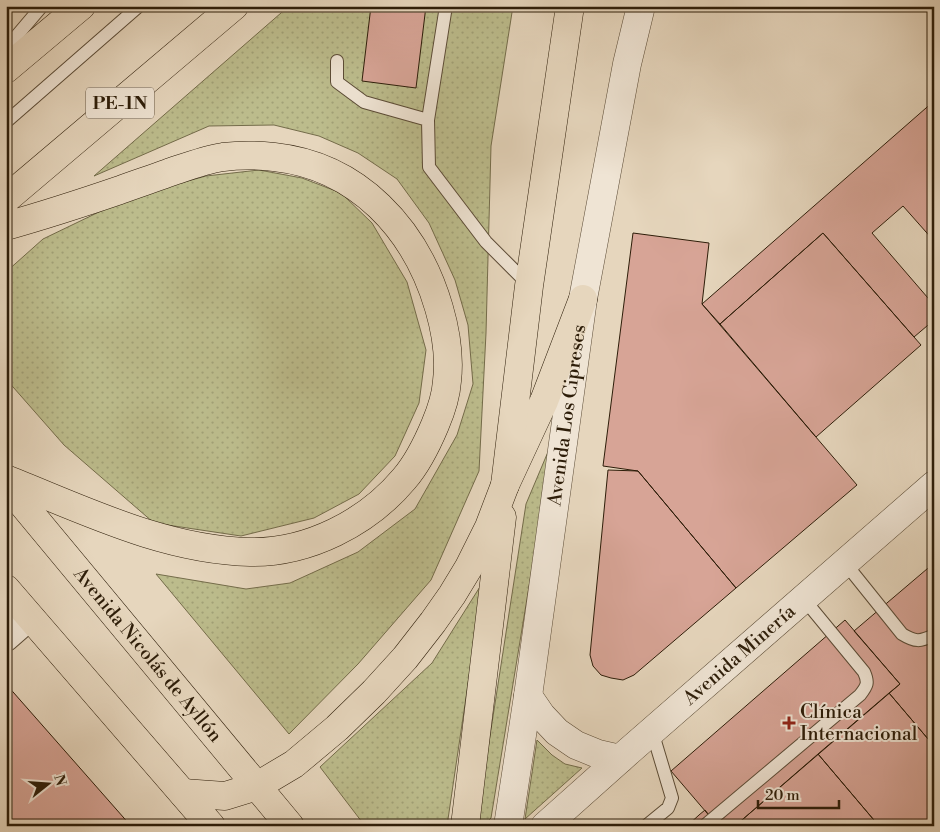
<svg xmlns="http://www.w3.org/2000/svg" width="940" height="832" viewBox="0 0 940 832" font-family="'Libre Bodoni',serif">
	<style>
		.grass { fill: url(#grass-dots); stroke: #746c4a }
		.building { fill: #d7a496; stroke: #2d1d09 }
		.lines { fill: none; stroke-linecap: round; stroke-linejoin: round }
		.service-casing { stroke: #5b4b36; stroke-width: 14 }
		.minor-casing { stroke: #5b4b36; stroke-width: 28 }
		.tertiary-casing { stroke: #5b4b36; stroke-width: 29 }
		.primary-casing { stroke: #2d1d09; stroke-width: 29 }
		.motorway-casing { stroke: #2d1d09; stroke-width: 29 }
		.service { stroke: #efe4d4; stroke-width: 12 }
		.minor { stroke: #efe4d4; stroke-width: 26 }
		.tertiary { stroke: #efe4d4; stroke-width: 28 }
		.primary { stroke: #e6d6bd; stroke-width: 28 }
		.motorway { stroke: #e6d6bd; stroke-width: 28 }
		.poi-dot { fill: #8f2418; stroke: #efe4d4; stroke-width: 2 }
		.labels { text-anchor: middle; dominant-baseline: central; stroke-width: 4; stroke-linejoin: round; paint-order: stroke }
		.shield { fill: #efe4d4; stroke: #675946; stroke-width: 1 }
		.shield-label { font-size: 18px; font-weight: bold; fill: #2d1d09 }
		.street-label { font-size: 19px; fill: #2d1d09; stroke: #efe4d4 }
		.poi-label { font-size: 19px; fill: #2d1d09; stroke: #efe4d4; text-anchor: start }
	</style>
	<defs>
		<pattern id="grass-dots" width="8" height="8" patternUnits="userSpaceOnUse" patternTransform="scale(1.25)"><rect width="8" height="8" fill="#bcbc8c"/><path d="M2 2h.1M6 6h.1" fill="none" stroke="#a2a177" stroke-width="1.8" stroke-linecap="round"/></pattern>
	</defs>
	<rect width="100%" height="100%" fill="#e6d6bd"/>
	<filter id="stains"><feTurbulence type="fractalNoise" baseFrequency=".004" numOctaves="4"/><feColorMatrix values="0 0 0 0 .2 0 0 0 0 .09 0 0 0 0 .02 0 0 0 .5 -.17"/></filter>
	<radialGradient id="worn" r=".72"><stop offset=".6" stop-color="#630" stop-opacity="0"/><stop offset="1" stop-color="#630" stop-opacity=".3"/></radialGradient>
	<!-- grass -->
	<path class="grass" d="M289,6H513L491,146L486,333L479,471L431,580L358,664L289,734L156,574L246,589L290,583L358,552L415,509L457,435L473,384L468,325L455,280L429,223L397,179L358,153L319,136L274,125L209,126L94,176Z
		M259,170L302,178L341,193L372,223L407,282L426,350L419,403L395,456L359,494L314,518L241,536L154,523L64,445L6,379V334L10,294L6,284V272L43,239L130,197L206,176Z
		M553,440L491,818L483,826H476L526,504Z
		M483,582L447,826H365L320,767L432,663Z
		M537,740L552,755L565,764L582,768L525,819Z"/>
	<!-- building -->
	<path class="building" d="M371,6H426L416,88L362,81Z
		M934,101V241L903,206L872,233L934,305V320L914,337L823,233L720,324L702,304Z
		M633,233L709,243L702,304L857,485L736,588L638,471L603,466Z
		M823,233L921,345L816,437L720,324Z
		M608,470L638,471L736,588L634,675L623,680L611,678L601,675L593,666L590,655Z
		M934,563V746L889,693L900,684L854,631Z
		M845,620L900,684L735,826H718L671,771Z
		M6,684L131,826H7L6,825Z
		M889,693L934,746V826H879L818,754Z
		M818,754L879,826H735Z
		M705,810L718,826H687L699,815Z"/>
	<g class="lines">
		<!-- service casing -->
		<g class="service-casing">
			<path id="service" d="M446,6L428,120L429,167L486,242L528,284
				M6,51L14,39L42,6
				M337,61V82L364,102L428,120
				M6,122L139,6
				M845,563L902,634C915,642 920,642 934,635
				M646,826L668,808L672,798L652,731
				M704,826L860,695C867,686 869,683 864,672L803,598"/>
		</g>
		<!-- minor casing -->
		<g class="minor-casing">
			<path id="minor" d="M6,638L30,617"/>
		</g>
		<!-- tertiary casing -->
		<g class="tertiary-casing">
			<g id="tertiary">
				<path d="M528,696L541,715L557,732L576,745L598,754L620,759"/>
				<path id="s1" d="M508,826L528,696L583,299L627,64L641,6"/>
				<path id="s2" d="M545,826L629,751L934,485"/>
			</g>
		</g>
		<!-- primary casing -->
		<g class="primary-casing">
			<g id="primary">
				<path id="s3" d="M6,484L290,826"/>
				<path d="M6,589L211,826"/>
				<path d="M183,793L225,796L257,786L294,764L337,728L374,692L405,658L433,622L452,595L469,567L489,527L505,485L544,401L583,299"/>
				<path d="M465,826L502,517"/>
			</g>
		</g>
		<!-- motorway casing -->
		<g class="motorway-casing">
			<path id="motorway" d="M6,69L81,6
				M6,199L234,6
				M6,226C45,215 82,203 120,190C136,184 152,179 168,173C186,167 204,160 223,157C239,155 257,155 274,157C358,166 416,229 439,308C446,332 450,356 447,381C446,396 441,411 435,425C427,444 418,463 404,479C367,523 308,553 250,552C164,550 84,510 6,479
				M505,485L529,286L570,6"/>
		</g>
		<!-- service -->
		<use href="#service" class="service"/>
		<!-- minor -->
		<use href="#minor" class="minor"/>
		<!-- tertiary -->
		<use href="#tertiary" class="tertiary"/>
		<!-- primary -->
		<use href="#primary" class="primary"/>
		<!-- motorway -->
		<use href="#motorway" class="motorway"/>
	</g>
	<!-- markers -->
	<path class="poi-dot" d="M786.5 715.5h5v5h5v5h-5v5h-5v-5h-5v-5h5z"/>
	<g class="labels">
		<!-- shield labels -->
		<rect class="shield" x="86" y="87.5" width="68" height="31" rx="4"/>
		<g class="shield-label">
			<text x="120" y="103">PE-1N</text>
		</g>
		<!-- street labels -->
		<g class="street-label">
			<text stroke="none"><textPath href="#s1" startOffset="415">Avenida Los Cipreses</textPath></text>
			<text stroke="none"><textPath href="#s3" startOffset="222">Avenida Nicolás de Ayllón</textPath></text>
			<text stroke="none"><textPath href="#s2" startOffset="259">Avenida Minería</textPath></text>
		</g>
		<!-- poi labels -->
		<g class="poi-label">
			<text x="800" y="712">Clínica<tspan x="800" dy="22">Internacional</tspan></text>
		</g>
	</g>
	<!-- margin -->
	<rect width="940" height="832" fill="none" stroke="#e6d6bd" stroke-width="25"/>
	<rect x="8" y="8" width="925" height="817" fill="none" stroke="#2d1d09" stroke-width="2.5"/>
	<rect x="12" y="12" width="915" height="807" fill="none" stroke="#2d1d09"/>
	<!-- north arrow -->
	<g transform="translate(48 784) rotate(73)" stroke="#efe4d4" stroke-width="4" paint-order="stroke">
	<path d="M0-4L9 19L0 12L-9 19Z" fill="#2d1d09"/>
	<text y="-8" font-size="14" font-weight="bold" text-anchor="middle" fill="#2d1d09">N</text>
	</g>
	<!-- scale -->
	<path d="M758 800v8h81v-8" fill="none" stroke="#2d1d09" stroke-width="2.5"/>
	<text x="765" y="800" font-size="15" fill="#2d1d09" stroke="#efe4d4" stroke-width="4" paint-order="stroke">20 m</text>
	<rect width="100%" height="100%" filter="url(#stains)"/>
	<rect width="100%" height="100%" fill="url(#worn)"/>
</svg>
